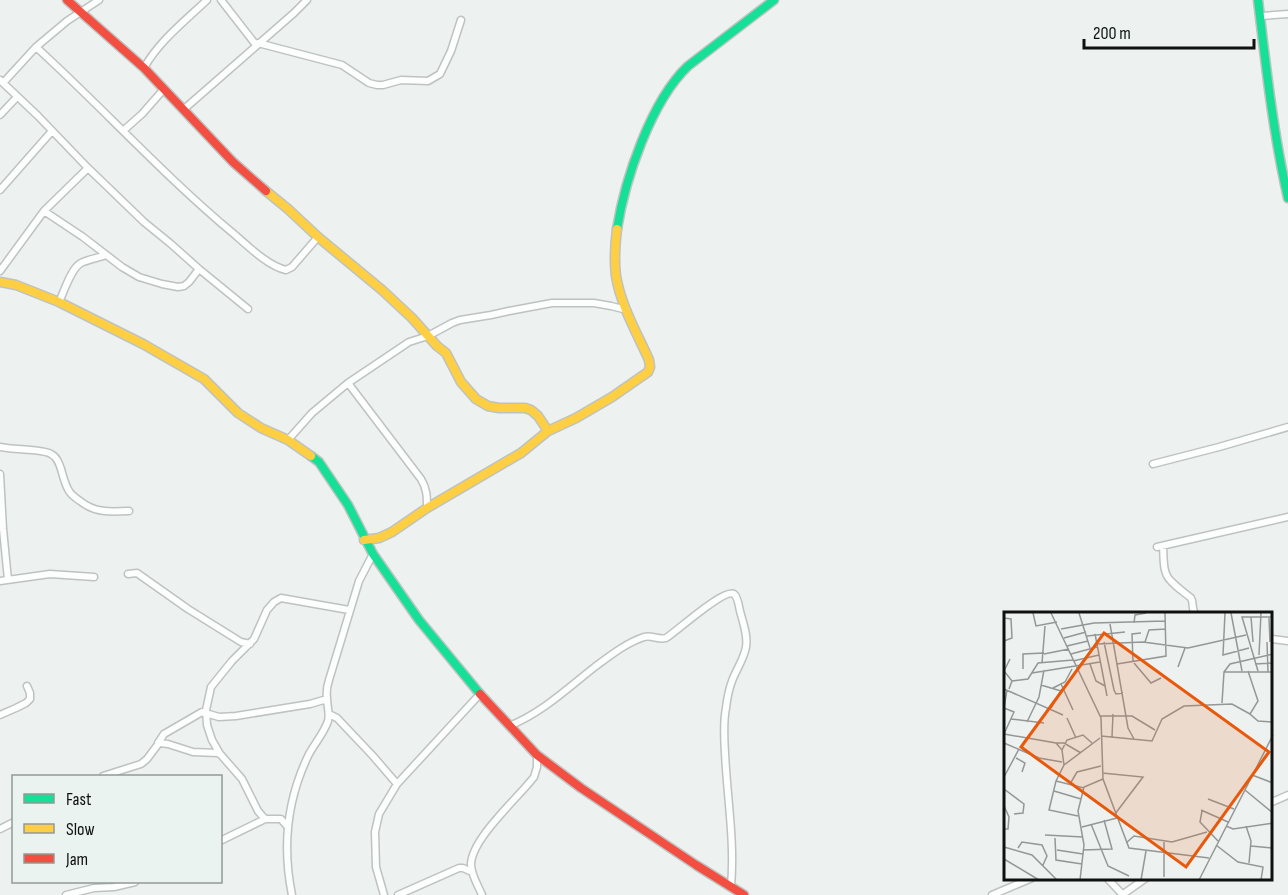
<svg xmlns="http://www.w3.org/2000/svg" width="1288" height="895" viewBox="0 0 1288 895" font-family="'Sofia Sans Condensed',sans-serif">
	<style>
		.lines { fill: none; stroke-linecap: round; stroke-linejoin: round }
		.street-casing { stroke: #bec2c0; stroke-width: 9 }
		.fast-casing { stroke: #bec2c0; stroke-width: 11 }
		.slow-casing { stroke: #bec2c0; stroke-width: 11 }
		.jam-casing { stroke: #bec2c0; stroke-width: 11 }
		.street { stroke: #fcfdfd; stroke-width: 6 }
		.fast { stroke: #16e098; stroke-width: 8 }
		.slow { stroke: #ffcf43; stroke-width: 8 }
		.jam { stroke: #f24e42; stroke-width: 8 }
		.inset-road { fill: none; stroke: #949796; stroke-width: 1.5 }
		.view { fill: #e8590c; fill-opacity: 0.15; stroke: #e8590c; stroke-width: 3 }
		.inset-edge { fill: none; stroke: #0f1110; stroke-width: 3 }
	</style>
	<rect width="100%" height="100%" fill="#edf1ef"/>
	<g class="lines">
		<!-- street casing -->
		<g class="street-casing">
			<path id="street" d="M221,0L256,45
				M1261,16L1288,14
				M258,43L342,65L369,83L377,85H383L401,80L428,81L440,74L451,51L461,20
				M36,47C103,108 164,176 234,234C248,246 268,266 286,270L292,267L318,237
				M144,68C159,41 185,21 207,0
				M0,80L38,116L88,168L144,222L171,244L199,269L248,309
				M3,83L36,47L67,21L99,0
				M183,110L294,13L307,0
				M0,115L17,97
				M124,130L142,114L164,89
				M0,190L52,131
				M44,211L83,237L122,267L139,277L162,284L178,287L184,286L189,282L199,269
				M0,271L44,211L88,168
				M59,302C64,292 71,268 81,263C89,259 98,258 106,255
				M348,383L421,479C427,489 427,496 427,508
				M288,440L312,413L348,383L409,342L428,336L452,323L460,320L491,315L509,311L552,303H594L611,306L627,310
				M0,447C13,450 43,449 51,454C57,457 59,463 61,469C63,476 65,485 69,491C72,496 76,498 80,501C95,513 110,512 129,511
				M1153,464L1219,447L1288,427
				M0,474L3,529L8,580
				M1163,546C1164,557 1162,573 1171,581C1176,587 1184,592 1191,598C1194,603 1191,608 1195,613
				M1157,547L1288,517
				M128,574L137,573L188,609L241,642L250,644
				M0,581L50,574L94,577
				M1272,639L1288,641
				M329,714L337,718L373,756L397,784
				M0,715L16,708L26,703L30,699V693L27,686
				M509,726C542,713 569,687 596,666C611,655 626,643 644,637C652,635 658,640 666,638C676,632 724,588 734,594C738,597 739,607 740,611C743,623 748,635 746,647C744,659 736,670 732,681C729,689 727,699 726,708C723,723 724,738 725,753C727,797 735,842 731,886
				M158,743L164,734L202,712L219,717L236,716L310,704L327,699
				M220,754L212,740L207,725L206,710L211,687L232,661L254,639L267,610L274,602L281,598L349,610
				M103,776L141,764L147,759L159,743L168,744L193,752L218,753L221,755L242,779L258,811L264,818L267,819H281L287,826
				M1272,802L1288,795
				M0,829L14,822
				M220,841L265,819
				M1107,878L1123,895
				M66,895L94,888L114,887L135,882
				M292,895C282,846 287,799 309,754C315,743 324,733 328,721C330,714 327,706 327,698C326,691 327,686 329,680L359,581L373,554
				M384,895L376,867L375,832L379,814L397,784L480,694
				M398,895L459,868H463L472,872
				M482,895C478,885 471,875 471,864C472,838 518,798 534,777L537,767V755
				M992,895L1032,878
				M1122,895L1146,878"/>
		</g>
		<!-- fast casing -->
		<g class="fast-casing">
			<path id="fast" d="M1258,0C1266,66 1273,133 1288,198
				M617,229C625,179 651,101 688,66L774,0
				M311,456L319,462L348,505L373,554L419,620L480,694"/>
		</g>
		<!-- slow casing -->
		<g class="slow-casing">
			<path id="slow" d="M266,191L288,209L318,237L382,290L412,318L437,346L446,353L461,382L476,399L488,406L499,408H525L531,410L538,416L548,431
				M0,282L16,285L59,302L143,344L204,379L238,413L261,428L288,440L311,456
				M364,540L379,538L392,532L427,508L521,453L548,431L576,418L612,397L648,372L650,367L649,360C637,333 621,306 616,276C614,261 615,245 617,229"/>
		</g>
		<!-- jam casing -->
		<g class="jam-casing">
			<path id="jam" d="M67,0L144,68L233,162L266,191
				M480,694L537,755L581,788L696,865L744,895"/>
		</g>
		<!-- street -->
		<use href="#street" class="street"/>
		<!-- fast -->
		<use href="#fast" class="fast"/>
		<!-- slow -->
		<use href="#slow" class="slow"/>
		<!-- jam -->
		<use href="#jam" class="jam"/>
	</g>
	<!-- overview -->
	<g transform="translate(1004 612)">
		<rect width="268" height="268" fill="#edf1ef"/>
		<path class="inset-road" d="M29,1L32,14L53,10M47,1L97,106L99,167L125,236L205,246M75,1L86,36M221,1L219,43L245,36M227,1L238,59M247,5L249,30M0,6L7,7L8,26L0,29M265,6L266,30M130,11L131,3L142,1M106,12L124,116L130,127M57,17L90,11L161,9M91,22L103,84M83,24L121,20M60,26L82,20M100,30L110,78L112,82L119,81M141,30L145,18L162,17M263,30L264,60M93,32L139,30L184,36L242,23M63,34L84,29M40,42L65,37M67,42L93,35M255,43L257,1M6,47L0,59L8,69M69,49L95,43M129,50L128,22L137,21M38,51L41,14M130,51L147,71L157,66M86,52L92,69L101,74M113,52L162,44L161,1M251,52L269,51M174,55L181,36M19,57V42L40,41M244,59L254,89L246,102L254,109L269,110M254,59L238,5H269M220,60L226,52L269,42M28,61L96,50M57,72L69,98M37,73L57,79M49,76L61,70L68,57M0,77L59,103M5,77L8,69L24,67L34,51L69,48M218,91L220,60H269M0,96L10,100L0,122M0,96L3,78M47,96L58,77M96,104H128L151,118M63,106L72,126M7,107L40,111M23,110L35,85L40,58M0,122L52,131L58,138L60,153M97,124L148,129L158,107L180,94L228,92L246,102M108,125L109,102M0,131L35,146L58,150M51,131H60L77,141M58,138L63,128L79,123L88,131M12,146L21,151L18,160M98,161L139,165L111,202M248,163L269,171M0,165L15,137M52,169L80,176M66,172L73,160L97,154M0,177L20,192L19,201L10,202M241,178L269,201M50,179L77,187M204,187L230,197M0,194L5,205L4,217H0M197,198L224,210M198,199L196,210L214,229M74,204L45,198L52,169L60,153L96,126M87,212L104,254L125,264M222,214L229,217L269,211M242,214L247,229L245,251M78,215L113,206M41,223L79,225M51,226L52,248L78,252M122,231L130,224L168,230L203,220M212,233L234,250L259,255L257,268M247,234L269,236M0,235L28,243L53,268M14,236L18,230L38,233L43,244L39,253M53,238L79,242M79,238L108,237L100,208M0,247L35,268M160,265V230M76,268L80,233L74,199L80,175L99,167M137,268L142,239M195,268L269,123"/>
		<path class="view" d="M100,21L265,140L182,255L17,135Z"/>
		<rect width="268" height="268" class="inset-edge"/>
	</g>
	<!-- legend -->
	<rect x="12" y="775" width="210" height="108" fill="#ebf3f0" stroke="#939996" stroke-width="1.5"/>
	<rect x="24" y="794" width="30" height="9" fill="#16e098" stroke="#939996" stroke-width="1.5"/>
	<text x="66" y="805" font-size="18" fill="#0f1110">Fast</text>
	<rect x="24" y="824" width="30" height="9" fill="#ffcf43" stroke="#939996" stroke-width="1.5"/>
	<text x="66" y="835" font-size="18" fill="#0f1110">Slow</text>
	<rect x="24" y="854" width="30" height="9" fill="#f24e42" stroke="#939996" stroke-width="1.5"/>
	<text x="66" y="865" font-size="18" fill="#0f1110">Jam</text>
	<!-- scale -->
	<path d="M1084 39v9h170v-9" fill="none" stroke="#0f1110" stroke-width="3"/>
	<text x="1093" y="39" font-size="18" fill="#0f1110" stroke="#ebf3f0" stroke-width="4.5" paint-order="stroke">200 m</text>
</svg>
